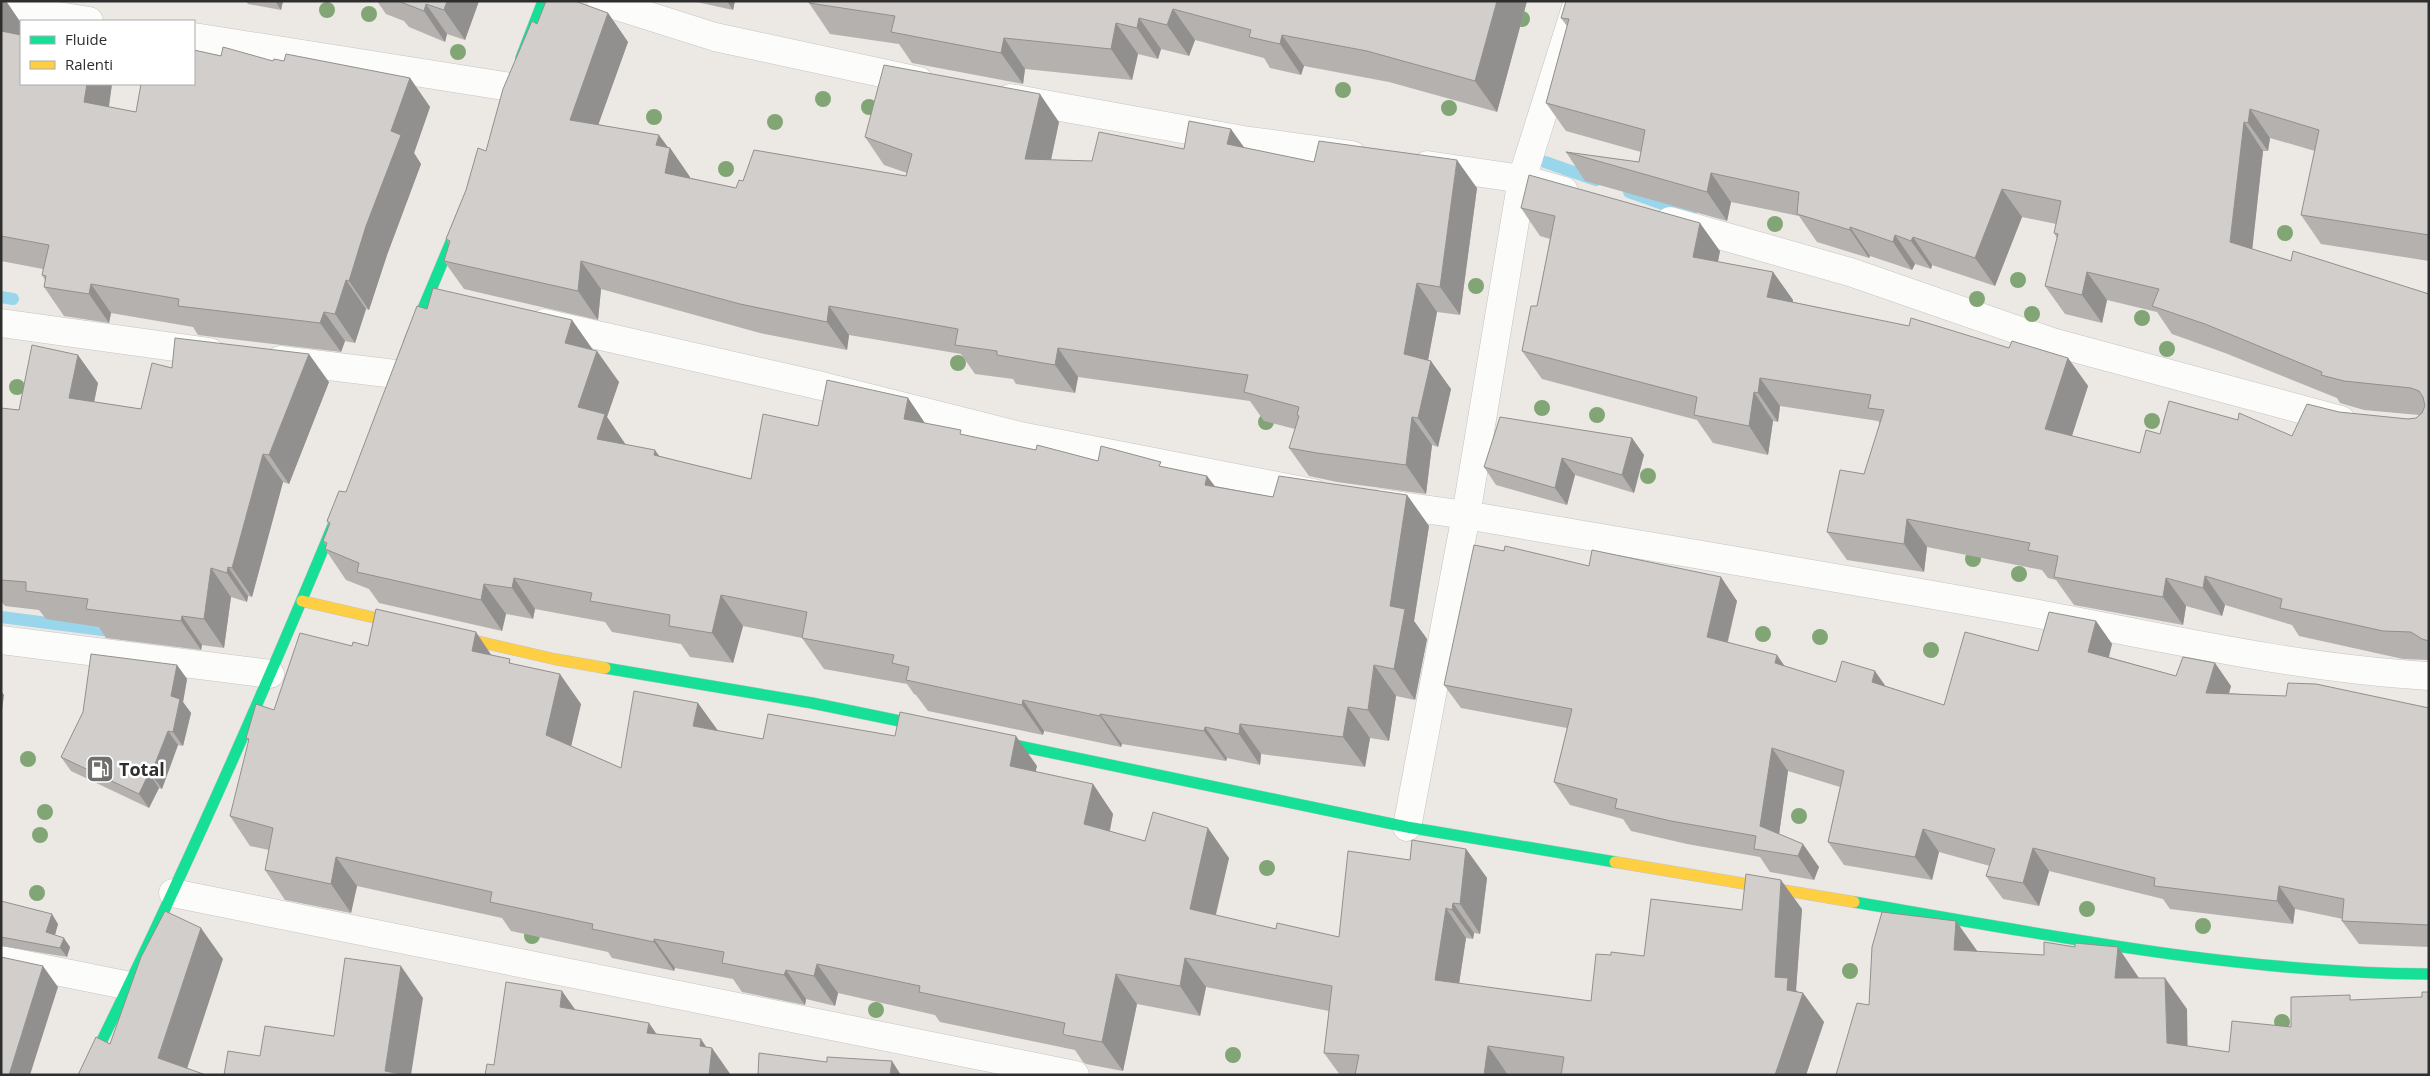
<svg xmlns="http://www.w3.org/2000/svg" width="2430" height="1076" viewBox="0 0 2430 1076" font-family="'Open Sans',sans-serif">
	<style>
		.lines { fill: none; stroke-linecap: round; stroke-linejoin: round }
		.stream { stroke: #99d6ec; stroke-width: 12 }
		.street-casing { stroke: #c5c4c5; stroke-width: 29 }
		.fast-casing { stroke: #c5c4c5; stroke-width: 12 }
		.slow-casing { stroke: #c5c4c5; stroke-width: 12 }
		.street { stroke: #fcfcfb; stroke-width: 28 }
		.fast { stroke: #16e098; stroke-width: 11 }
		.slow { stroke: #ffcf43; stroke-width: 11 }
		.tree { fill: #82a575 }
		.wall { fill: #b4b1af }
		.shaded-wall { fill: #92908e }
		.building { fill: #d1cecb; stroke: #92908e }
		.labels { text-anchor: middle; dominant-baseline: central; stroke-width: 5; stroke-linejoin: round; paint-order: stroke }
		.poi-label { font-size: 18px; font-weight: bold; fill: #2e2e2e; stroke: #fff; text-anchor: start }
	</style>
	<rect width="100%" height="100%" fill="#ece8e4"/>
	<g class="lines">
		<!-- stream -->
		<path class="stream" d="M1545,162L1596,180
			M1629,192L1691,214
			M1,297L13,299
			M1,617L118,632"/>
		<!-- street casing -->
		<g class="street-casing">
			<path id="street" d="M601,1L715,37L919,81
				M1,7L89,21
				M194,37L510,87
				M1010,98L1243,140L1352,155
				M1427,165L1522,179L1564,191
				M1670,221L1850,272L2052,342L2341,420
				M1,323L210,352
				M544,323L822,386L1020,436L1313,493
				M280,360L395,374
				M1380,503L1466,515C1651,547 1837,577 2022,611C2157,636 2291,668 2429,676
				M1,640L270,674
				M1407,827L1466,515L1522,179L1578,1
				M173,893L1075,1075
				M1,960L130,986"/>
		</g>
		<!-- fast casing -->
		<g class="fast-casing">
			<path id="fast" d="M521,58L543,1
				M409,342L461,218
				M605,668L812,703L934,728
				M986,739L1407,827L1615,862
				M1854,902C2044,934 2235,973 2429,974
				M85,1075C177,890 260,702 339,511"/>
		</g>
		<!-- slow casing -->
		<g class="slow-casing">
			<path id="slow" d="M302,601L554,659L605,668
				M1615,862L1854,902"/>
		</g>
		<!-- street -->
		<use href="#street" class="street"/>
		<!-- fast -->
		<use href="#fast" class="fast"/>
		<!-- slow -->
		<use href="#slow" class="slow"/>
	</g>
	<!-- trees -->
	<g class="tree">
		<circle cx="327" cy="10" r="8"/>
		<circle cx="369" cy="14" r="8"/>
		<circle cx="1522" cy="19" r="8"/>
		<circle cx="458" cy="52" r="8"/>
		<circle cx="1343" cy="90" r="8"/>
		<circle cx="823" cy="99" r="8"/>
		<circle cx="869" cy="107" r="8"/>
		<circle cx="1449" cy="108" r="8"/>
		<circle cx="654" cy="117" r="8"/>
		<circle cx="775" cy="122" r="8"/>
		<circle cx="726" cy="169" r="8"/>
		<circle cx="1775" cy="224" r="8"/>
		<circle cx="2285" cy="233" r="8"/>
		<circle cx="2018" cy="280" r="8"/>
		<circle cx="1476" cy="286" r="8"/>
		<circle cx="1977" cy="299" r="8"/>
		<circle cx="2032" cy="314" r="8"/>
		<circle cx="2142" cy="318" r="8"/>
		<circle cx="2167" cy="349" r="8"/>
		<circle cx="958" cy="363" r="8"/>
		<circle cx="17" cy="387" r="8"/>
		<circle cx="1542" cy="408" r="8"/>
		<circle cx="1597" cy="415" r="8"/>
		<circle cx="2152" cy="421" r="8"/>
		<circle cx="1266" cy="422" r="8"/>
		<circle cx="1648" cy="476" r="8"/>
		<circle cx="1973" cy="559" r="8"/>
		<circle cx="2019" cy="574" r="8"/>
		<circle cx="1763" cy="634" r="8"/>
		<circle cx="1820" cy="637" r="8"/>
		<circle cx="1931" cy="650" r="8"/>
		<circle cx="28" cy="759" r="8"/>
		<circle cx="45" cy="812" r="8"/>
		<circle cx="1799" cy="816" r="8"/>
		<circle cx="40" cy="835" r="8"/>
		<circle cx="1267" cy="868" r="8"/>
		<circle cx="37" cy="893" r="8"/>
		<circle cx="2087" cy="909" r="8"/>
		<circle cx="2203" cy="926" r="8"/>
		<circle cx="532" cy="936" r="8"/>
		<circle cx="1850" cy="971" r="8"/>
		<circle cx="876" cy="1010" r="8"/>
		<circle cx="2282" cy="1022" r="8"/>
		<circle cx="1233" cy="1055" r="8"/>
	</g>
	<!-- wall -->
	<path class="wall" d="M1,1H6L21,23V84H112L109,107L136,112L221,56L273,61H284L410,78L430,107L414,153L421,164L387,255L369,310L366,309L355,343L345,341L341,352L198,335L193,327L111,313L109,323L64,316L44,287L45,280L42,275L43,269L1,261Z
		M246,1H283L281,10L248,4Z
		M377,1H479L465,40L447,34L445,42L409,27L404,21L386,14Z
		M692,1H735L733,10Z
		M809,1H1527L1497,112L1389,82L1304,66L1301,75L1270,68L1264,58L1195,40L1189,56L1161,49L1158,59L1138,54L1132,80L1025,69L1023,84L912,63L899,44L830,34L809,3Z
		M2429,1V261L2321,244L2301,215L2315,151L2270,138L2268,151H2263L2252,249L2291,261L2429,294V660L2403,659L2299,636L2292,625L2225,605L2222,616L2186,606L2183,625L2074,605L2056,580L2048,578L2042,570L1927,547L1924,572L1847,560L1827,532L1864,474L1880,424L1878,421L1780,406L1778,422L1773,421L1768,455L1713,443L1697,420L1542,379L1522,351L1537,306L1550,239L1540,236L1521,208L1720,251L1718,262L1773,272L1793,300V302L2009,348L2068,358L2088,386L2072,436L2140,453L2160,434L2292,436L2339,412L2408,419L2416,418L2419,415L2364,410L2340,403L2337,398L2225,353L2172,334L2157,312L2107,300L2102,323L2065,314L2045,286L2057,238L2054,233L2056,224L2022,217L1995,286L1932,265L1931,269L1915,264L1912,270L1870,256L1869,258L1817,242L1799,216L1731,202L1727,221L1585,181L1566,152L1639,162L1641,152L1566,131L1546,103L1567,26L1561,18Z
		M608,13L628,42L598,124L670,148L690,177V178L736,188L743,181L906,176L907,173L884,165L865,137L1059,122L1051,160L1092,161L1184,149L1244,148L1314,162L1477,188L1460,315L1437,312L1428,360L1451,389L1438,447L1432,445L1426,494L1337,482L1309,476L1289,448L1295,429L1264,421L1250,401L1078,377L1075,393L1016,384L1013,379L975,374L961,354L849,335L847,350L760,333L601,289L598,320L464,289L444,261L449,244L446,239L486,151L537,24Z
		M427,309L572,320L593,350L619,382L607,417L626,445L659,456L751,479L818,426L908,398L925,424L964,435L1036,450L1098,461L1164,467L1207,476L1215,486L1273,497L1407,495L1429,526L1414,621L1427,639L1415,700L1396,696L1389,741L1370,738L1365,767L1261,754L1260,765L1227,758L1226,761L1122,744L1121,747L1044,731L1043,735L928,711L916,695L914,694L907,684L824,669L802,638L743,626L733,663L690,657L681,644L612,632L605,622L535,609L533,619L506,614L502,631L379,603L369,589L346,580L325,549L326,546L323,541L329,525L327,521L346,492Z
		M172,368L329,382L289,484L283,482L252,597L248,596L247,602L231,597L224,648L202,645L201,650L106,638L99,627L46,619L39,610L5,606L1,601V408L19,410L98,383L94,402L141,409Z
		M1632,438L1644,455L1634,493L1575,475L1567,505L1496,485L1484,467Z
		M1504,551L1589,566L1737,601L1728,642L1786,667L1836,682L1885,686L1944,705L2038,651L2096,621L2112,644L2109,657L2176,676L2231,686L2229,693L2429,708V947L2359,944L2342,921L2343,919L2295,909L2293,924L2170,909L2163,899L2049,871L2039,906L2003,899L1986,876L1990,866L1939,852L1932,880L1844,865L1828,842L1840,787L1788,771L1779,834L1819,867L1814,880L1770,872L1760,857L1687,844L1631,831L1623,819L1570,805L1554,782L1567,728L1461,708L1444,685Z
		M352,646H368L492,655L513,664L581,704L571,746L621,768L717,731L763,739L1037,766L1035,772L1093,784L1113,814L1110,831L1145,841L1229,858L1216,915L1276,929L1339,937L1410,860L1466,849L1487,878L1480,934L1474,933L1473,939L1466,938L1459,984L1591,1001L1611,955L1644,956L1742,910L1802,909L1796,990L1798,992L1803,993L1824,1022L1806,1075H1340L1324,1053L1329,1011L1206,987L1200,1016L1137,1004L1123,1071L1086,1064L1083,1062L1075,1050L940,1022L935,1015L838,993L835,1006L806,999L805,1005L742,992L733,979L675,968L674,971L612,958L608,952L511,931L502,918L357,886L351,913L285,900L265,870L269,850L250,846L230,816L249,741L246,738L274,710Z
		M177,665L187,679L183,702L191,713L183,746L178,745L162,789L159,788L149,808L71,771L61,757Z
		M1,901L58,924L55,935L70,947L67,957L1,946Z"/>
	<!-- shaded-wall -->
	<path class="shaded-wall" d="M2,1H6L21,23V37L1,38V7Z
		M275,1H283L281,10Z
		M447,1H479L465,40L444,10Z
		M727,1H735L733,10Z
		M1497,1H1527L1497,112L1475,81Z
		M426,4L447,34L445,42L424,11Z
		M1173,9L1195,40L1189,56L1167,25Z
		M608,13L628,42L590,148L570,120Z
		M1139,18L1161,49L1158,59L1137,28Z
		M1116,23L1138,54L1132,80L1111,49Z
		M1282,35L1304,66L1301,75L1280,44Z
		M1004,38L1025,69L1023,84L1001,53Z
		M410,78L430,107L414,153L421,164L387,255L369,310L349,281L391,131Z
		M87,84H112L105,131L84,102Z
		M1040,94L1059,122L1045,188L1025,159Z
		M2250,109L2270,138L2268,151L2248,123Z
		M2244,122L2263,151L2250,270L2230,242Z
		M1231,129L1251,157L1227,144Z
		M659,135L670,150V148L690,177L685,201L665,173L656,145Z
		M1457,160L1477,188L1460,315L1440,287Z
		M1711,173L1731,202L1727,221L1707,192Z
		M2002,189L2022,217L1995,286L1975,258Z
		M1700,223L1720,251L1713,285L1693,257Z
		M1850,227L1870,256L1869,258L1850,230Z
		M1895,235L1915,264L1912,270L1893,242Z
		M1913,237L1932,265L1931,269L1911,241Z
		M581,261L601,289L598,320L578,291Z
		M1773,272L1793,300L1787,325L1767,297Z
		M2087,272L2107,300L2102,323L2082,295Z
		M346,280L366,309L355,343L335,314Z
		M1417,283L1437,312L1424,382L1404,354Z
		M91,284L111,313L109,323L89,294Z
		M829,306L849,335L847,350L827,322Z
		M324,312L345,341L341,352L320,323Z
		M572,320L593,350L565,343Z
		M1058,348L1078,377L1075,393L1055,365Z
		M597,351L619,382L607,417L626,445L597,439L578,407Z
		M309,354L329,382L289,484L269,455Z
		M78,355L98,383L89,427L69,398Z
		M2068,358L2088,386L2065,457L2045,429Z
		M1431,361L1451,389L1438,447L1418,418Z
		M1760,378L1780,406L1778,422L1758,393Z
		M1754,392L1773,421L1768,455L1749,426Z
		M908,398L929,429L904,419Z
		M1412,417L1432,445L1426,494L1406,465Z
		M1632,438L1644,455L1634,493L1622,475Z
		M655,450L677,481L654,455Z
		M263,454L283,482L252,597L232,568Z
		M1562,458L1575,475L1567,505L1555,488Z
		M1207,476L1229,506L1205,485Z
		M1407,495L1429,526L1414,621L1427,639L1415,700L1394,669L1390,606Z
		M1907,519L1927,547L1924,572L1904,544Z
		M228,567L248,596L247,602L227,573Z
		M211,568L231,597L224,648L204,619Z
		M2205,576L2225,605L2222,616L2203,588Z
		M1721,577L1737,601L1723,660L1707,637Z
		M514,578L535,609L533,619L512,588Z
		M2166,578L2186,606L2183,625L2163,597Z
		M484,584L506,614L502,631L481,600Z
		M721,595L743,626L733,663L712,633Z
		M182,616L202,645L201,650L181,621Z
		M2096,621L2112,644L2104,675L2088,652Z
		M476,632L496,662L472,651Z
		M1777,655L1793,678L1775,663Z
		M2215,663L2231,686L2222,716L2206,693Z
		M177,665L187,679L183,702L191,713L183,746L173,732L171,696Z
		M1374,665L1396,696L1389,741L1368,710Z
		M1875,671L1891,694L1872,682Z
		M560,674L581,704L567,764L546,735Z
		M1,691L4,695L1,717Z
		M1023,700L1044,731L1043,735L1022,705Z
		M698,703L719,732L693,726Z
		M1348,707L1370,738L1365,767L1343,737Z
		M1100,714L1122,744L1121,747L1100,716Z
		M1240,724L1261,754L1260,765L1239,734Z
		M1205,727L1227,758L1226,761L1204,731Z
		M168,731L178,745L162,789L151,774Z
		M1016,736L1037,766L1030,795L1010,766Z
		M1772,748L1788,771L1777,849L1760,826Z
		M149,773L159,788L149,808L139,794Z
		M1093,784L1113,814L1105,853L1084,824Z
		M1208,828L1229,858L1210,938L1190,909Z
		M1923,829L1939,852L1932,880L1915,857Z
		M1803,844L1819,867L1814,880L1798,856Z
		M2033,848L2049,871L2039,906L2023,883Z
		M1466,849L1487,878L1480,934L1460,904Z
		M336,857L357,886L351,913L331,884Z
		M1781,880L1802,909L1796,990L1802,998L1803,993L1824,1022L1806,1075H1775V977Z
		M2279,886L2295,909L2293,924L2277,901Z
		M1453,903L1474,933L1473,939L1452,910Z
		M1446,908L1466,938L1455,1010L1435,980Z
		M52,914L58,924L53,942L46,932Z
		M1956,921L1978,952L1954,950Z
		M201,928L223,959L185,1075L158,1058Z
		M64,938L70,947L67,957L60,948Z
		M654,939L675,968L674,971L654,942Z
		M2118,947L2139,978H2115Z
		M1185,958L1206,987L1200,1016L1180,986Z
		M817,964L838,993L835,1006L814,976Z
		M43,966L58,987L30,1075H9Z
		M401,966L423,998L411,1075H388L385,1071Z
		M786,970L806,999L805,1005L784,975Z
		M1116,974L1137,1004L1123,1071L1102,1042Z
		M2165,978L2187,1009L2188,1074L2167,1043Z
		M562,991L584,1022L560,1007Z
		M649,1023L671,1055L647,1033Z
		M701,1039L711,1054L712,1048L731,1075H709L700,1046Z
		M1488,1046L1508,1075H1484Z
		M892,1061L901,1075H890Z"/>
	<!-- building -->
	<path class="building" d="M398,1H447L444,10L426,4L424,11Z
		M546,1H575L608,13L570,120L659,135L656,145L670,148L665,173L736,188L739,180L743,181L754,150L906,176L912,154L865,137L884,65L1040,94L1025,159L1092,161L1099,132L1184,149L1189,121L1231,129L1227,144L1314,162L1319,141L1457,160L1440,287L1417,283L1404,354L1431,361L1418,418L1412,417L1406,465L1317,453L1289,448L1299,416L1297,415L1299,407L1244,392L1248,375L1058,348L1055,365L997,355V351L955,345L958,329L829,306L827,322L740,304L581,261L578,291L444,261L450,241L446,239L466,190L478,148L486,151L503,89L532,21L537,24Z
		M809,1H1497L1475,81L1367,51L1282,35L1280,44L1249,37L1251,30L1173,9L1167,25L1139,18L1137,28L1116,23L1111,49L1004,38L1001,53L891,32L895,16L809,3Z
		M1566,1H2429V235L2301,215L2319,130L2250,109L2248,123L2244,122L2230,242L2291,261L2293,251L2429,294V641L2422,639L2411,632L2383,631L2280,608L2282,599L2205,576L2203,588L2166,578L2163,597L2054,577L2058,556L2028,550L2030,543L1907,519L1904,544L1827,532L1840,470L1864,474L1884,410L1868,408L1871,395L1760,378L1758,393L1754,392L1749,426L1694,415L1697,397L1522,351L1531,306H1537L1555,216L1521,208L1529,175L1700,223L1693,257L1773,272L1767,297L1909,326L1911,318L2009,348L2012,341L2068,358L2045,429L2140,453L2146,430L2160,434L2169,401L2238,420L2239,413L2292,436L2307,404L2339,412L2408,419L2416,418L2422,413L2425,406L2423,397L2419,391L2411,388L2344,381L2321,375L2322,372L2205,324L2152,306L2159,289L2087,272L2082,295L2045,286L2058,234L2054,233L2061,201L2002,189L1975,258L1913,237L1911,241L1895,235L1893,242L1850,227V230L1797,214L1799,192L1711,173L1707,192L1566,152L1639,162L1645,130L1546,103L1569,19L1561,18Z
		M1,31L21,35V84H87L84,102L136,112L141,84H194V50L221,56L223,47L273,61L274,59L284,61L286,54L410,78L391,131L401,135L366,226L349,281L346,280L335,314L324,312L320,323L178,306L179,299L91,284L89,294L44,287L46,276L42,275L49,245L1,236Z
		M433,288L572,320L565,343L597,351L578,407L605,414L597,439L655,450L654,455L751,479L763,414L818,426L827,380L908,398L904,419L961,430L960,434L1036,450L1037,445L1098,461L1101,446L1161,462L1159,466L1207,476L1205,485L1273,497L1279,476L1407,495L1390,606L1405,609L1394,669L1374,665L1368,710L1348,707L1343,737L1240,724L1239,734L1205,727L1204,731L1100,714V716L1023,700L1022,705L906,680L909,667L892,663L894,655L802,638L807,612L721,595L712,633L669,626L670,615L590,601L592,593L514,578L512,588L484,584L481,600L357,572L359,563L325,549L327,543L323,541L330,523L327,521L339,491L346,492L417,306L427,309Z
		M175,338L309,354L269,455L263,454L232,568L228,567L227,573L211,568L204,619L182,616L181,621L86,609L88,599L26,591V582L1,580V408L19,410L32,345L78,355L69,398L141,409L152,363L172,368Z
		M1500,417L1632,438L1622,475L1562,458L1555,488L1484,467Z
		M1474,545L1504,551L1505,546L1589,566L1592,550L1721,577L1707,637L1777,655L1775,663L1836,682L1842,661L1875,671L1872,682L1944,705L1965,632L2038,651L2049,612L2096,621L2088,652L2176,676L2183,657L2215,663L2206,693L2286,696L2288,683L2316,684L2429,708V925L2342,921L2344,899L2279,886L2277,901L2154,886L2155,878L2033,848L2023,883L1986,876L1995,849L1923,829L1915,857L1828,842L1844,771L1772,748L1760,826L1803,844L1798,856L1754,849L1756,836L1671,821L1615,808L1617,799L1554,782L1572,709L1444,685Z
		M376,609L476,632L472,651L510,659L509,663L560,674L546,735L621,768L634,691L698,703L693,726L763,739L768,714L895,736L900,712L1016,736L1010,766L1093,784L1084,824L1145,841L1153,812L1208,828L1190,909L1276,929L1277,923L1339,937L1348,851L1410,860L1412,840L1466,849L1460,904L1453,903L1452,910L1446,908L1435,980L1591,1001L1596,954L1611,955V952L1644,956L1651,899L1742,910L1746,874L1781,880L1775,977L1788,978L1787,990L1803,993L1775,1075H1561L1564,1057L1488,1046L1484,1075H1355L1359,1055L1324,1053L1332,986L1185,958L1180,986L1116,974L1102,1042L1065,1035L1063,1033L1065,1023L919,992L920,986L817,964L814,976L786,970L784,975L722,963L724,952L654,939V942L592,929L593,924L490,902L492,892L336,857L331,884L265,870L273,828L230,816L249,739L246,738L256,704L274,710L300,633L352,646L353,642L368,646Z
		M91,654L177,665L171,696L180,699L173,732L168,731L151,774L149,773L139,794L61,757L83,712Z
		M1,901L52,914L46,932L64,938L60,948L1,937Z
		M165,911L201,928L158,1058L206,1075H78L96,1037L110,1044L141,957Z
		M1882,912L1956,921L1954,950L2044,955V942L2075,947V943L2118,947L2115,978H2165L2167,1043L2229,1052L2232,1021L2291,1027V997L2350,995V1000L2422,997V992H2429V1075H1836L1857,1003L1869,1005L1872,947Z
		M1,957L43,966L9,1075H1Z
		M345,958L401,966L385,1071L406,1075H224L228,1051L260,1056L265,1026L334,1036Z
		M506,982L562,991L560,1007L649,1023L647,1033L701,1039L700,1046L712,1048L709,1075H485L487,1064L494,1065Z
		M759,1053L827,1062V1057L892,1061L890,1075H758Z"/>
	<!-- icons -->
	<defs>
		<g id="fuel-square" transform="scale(1.4375)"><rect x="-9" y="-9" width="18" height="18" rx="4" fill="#706f6e" stroke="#fff"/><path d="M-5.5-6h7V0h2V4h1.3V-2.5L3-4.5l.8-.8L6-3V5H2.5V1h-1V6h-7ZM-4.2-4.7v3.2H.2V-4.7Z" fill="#fff"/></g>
	</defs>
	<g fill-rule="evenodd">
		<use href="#fuel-square" x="100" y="769"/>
	</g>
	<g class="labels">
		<!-- poi labels -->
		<g class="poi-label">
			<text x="119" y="769">Total</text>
		</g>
	</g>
	<!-- border -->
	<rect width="2430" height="1076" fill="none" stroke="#2e2e2e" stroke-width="5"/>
	<!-- legend -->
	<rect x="20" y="20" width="175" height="65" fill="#ffffff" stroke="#ababab"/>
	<rect x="30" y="36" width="25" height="8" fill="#16e098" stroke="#ababab"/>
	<text x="65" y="45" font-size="15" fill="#2e2e2e">Fluide</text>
	<rect x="30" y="61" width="25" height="8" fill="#ffcf43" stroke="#ababab"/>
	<text x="65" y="70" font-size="15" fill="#2e2e2e">Ralenti</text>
</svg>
